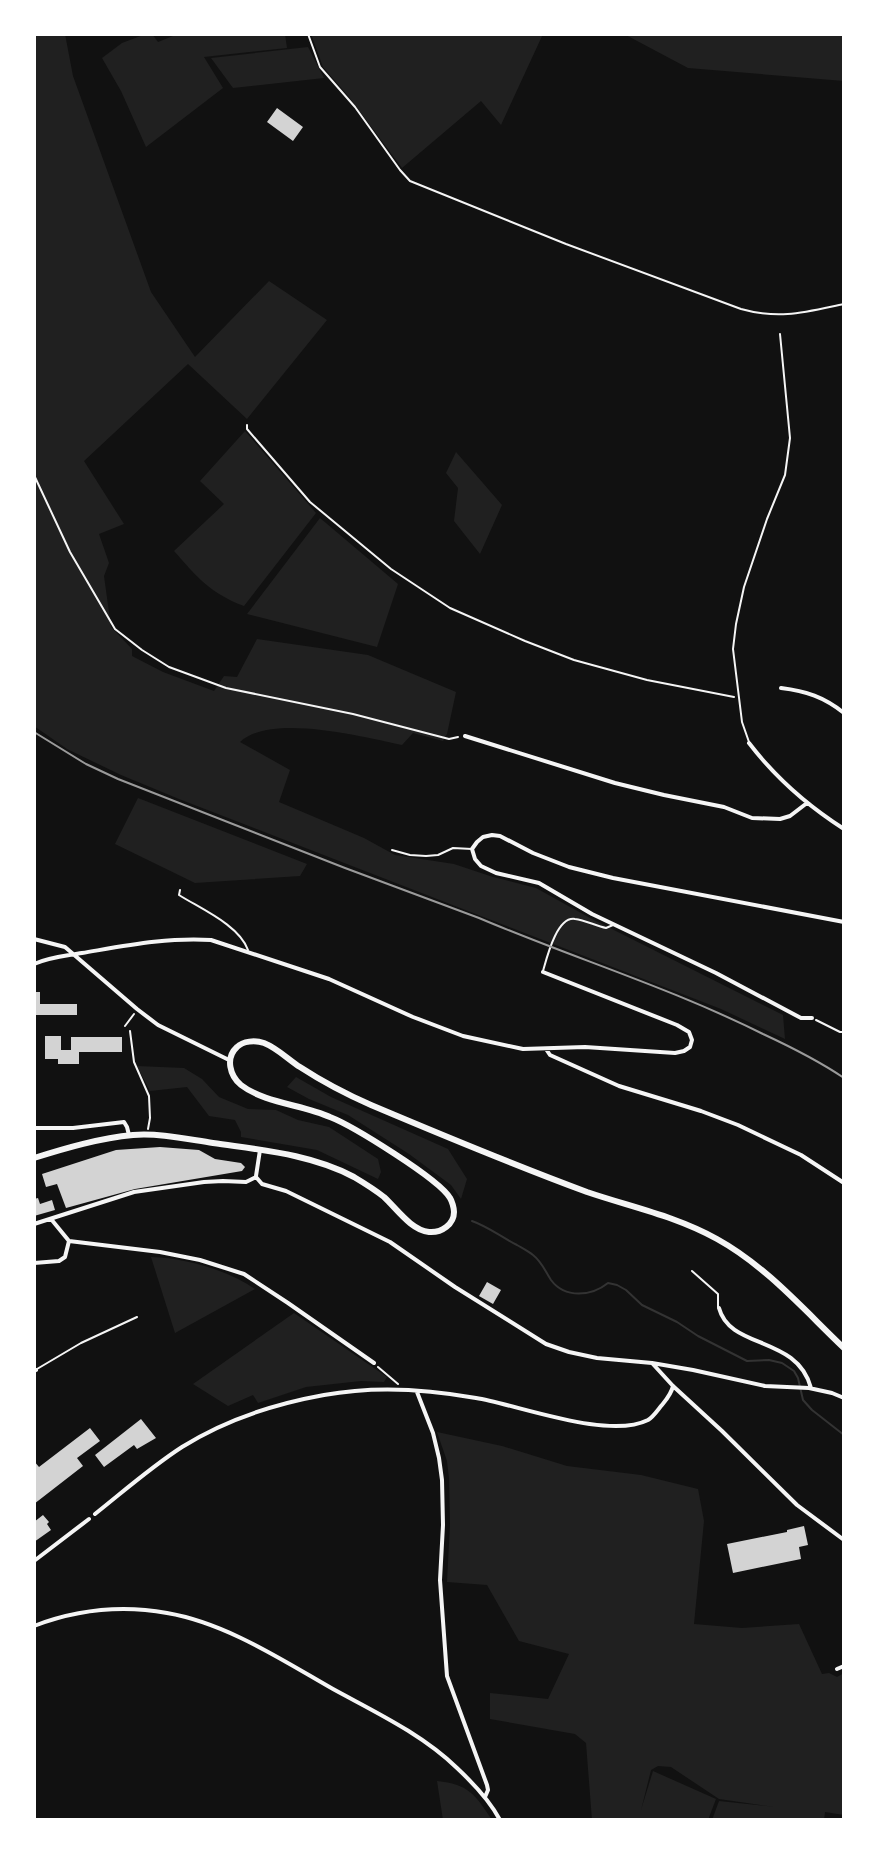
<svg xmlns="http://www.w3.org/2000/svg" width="878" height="1854" viewBox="0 0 878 1854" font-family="'PT Sans',sans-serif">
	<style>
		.green { fill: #202020 }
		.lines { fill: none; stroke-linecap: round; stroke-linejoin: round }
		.stream { stroke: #333; stroke-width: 2 }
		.building { fill: #d3d3d3 }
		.path { stroke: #f5f5f5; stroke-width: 2 }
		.service { stroke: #f5f5f5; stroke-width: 2 }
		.minor { stroke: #f5f5f5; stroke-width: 4 }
		.primary { stroke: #f5f5f5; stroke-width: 6 }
		.rail { stroke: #9a9a9a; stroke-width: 2 }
	</style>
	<rect width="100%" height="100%" fill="#111"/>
	<!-- green -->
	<path class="green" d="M34,34H65L73,76L151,292L195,357L269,281L327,320L247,419L188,364L84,461L124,524L99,534L109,563L104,576L111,627L132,649V656L163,672L214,691L224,676L237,677L257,639L368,655L456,692L447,734L443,741L413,733L402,745C363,737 271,713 240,742L290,770L279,802L364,838L395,855L454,864L493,877L536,888L590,918L783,1015L785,1039L721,1009L179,799L121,775L67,749L34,726Z
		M146,34H152L158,42L178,34H285L287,48L204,57L223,88L146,147L121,91L102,58L122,43Z
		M311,34H543L501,125L481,101L402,168L349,97L323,67Z
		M624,34H844V81L688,68Z
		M308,47L324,78L233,88L211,58Z
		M245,431L316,513L244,606C211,594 196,576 174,551L224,504L200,481Z
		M456,452L502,505L480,554L454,521L458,488L446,473Z
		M320,518L398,584L377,647L247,614Z
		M138,798L307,864L300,876L195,883L115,844Z
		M137,1066L184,1068L202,1079L219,1097L248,1109L276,1110L298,1120L329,1127L378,1159L381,1172L378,1179L317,1150L241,1137V1132L235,1120L209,1116L187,1087L150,1091Z
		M296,1077L331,1097L448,1149L467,1179L461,1199L451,1185L409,1154L348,1115L309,1099L287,1087Z
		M151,1257C186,1258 227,1270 255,1289L175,1333Z
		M294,1313L387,1377L384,1382L361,1381L306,1387L258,1403L253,1395L228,1406L193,1384Z
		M437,1432L502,1446L567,1466L641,1475L698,1489L704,1521L694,1624L742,1628L799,1624L822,1674L829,1673L837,1677L844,1673V1815L825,1812L824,1820H712L719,1801L775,1807L719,1799L671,1767L658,1766L651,1770L641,1810L653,1771L716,1799L708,1820H592L586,1743L575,1734L490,1719V1693L548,1699L569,1654L519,1641L487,1585L447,1582L450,1524L449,1478L447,1461Z
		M437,1781C468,1784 475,1794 492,1820H443Z"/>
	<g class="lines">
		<!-- stream -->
		<path class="stream" d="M472,1221C489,1227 501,1237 517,1245C522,1248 528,1251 533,1255C542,1262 545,1271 551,1280C565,1299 592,1296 608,1283L617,1285L626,1290L642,1305L677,1322L698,1336L747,1361L769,1360L782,1363L794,1371L798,1378L803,1400L812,1410L844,1435"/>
	</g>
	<!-- building -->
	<path class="building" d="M277,108L303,127L293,141L267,122Z
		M34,992H40V1004H77V1015H34Z
		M45,1036H61V1050H71V1037H122V1052H79V1064H58V1059H45Z
		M160,1147L199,1150L215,1159L241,1163L245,1167L242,1171L135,1189L66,1208L57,1184L46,1187L42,1174L116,1150Z
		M38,1198L40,1204L52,1200L55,1210L34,1216V1199Z
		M487,1282L501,1290L493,1304L479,1296Z
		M141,1419L156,1438L137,1449L134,1445L104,1467L95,1455Z
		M90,1428L100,1441L77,1458L83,1466L34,1504V1461L39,1467Z
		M43,1515L49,1522L47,1524L51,1530L34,1542V1522Z
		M804,1526L808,1545L799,1547L801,1559L733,1573L727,1544L787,1532V1530Z"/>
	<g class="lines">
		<!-- path -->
		<path class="path" d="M308,34L320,67L355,107L400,170L410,181L566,244L741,309C780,320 806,312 844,304
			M247,425V429L310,502L391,569L450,608L525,641L574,660L647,680L734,697
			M34,475L70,552L115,629L142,650L169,667L226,688L353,714L449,739L458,737
			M816,1020L840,1032H844
			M125,1026L134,1014
			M130,1031L134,1062L149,1096L150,1118L148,1129
			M378,1367L398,1384"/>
		<!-- service -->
		<path class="service" d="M749,742L742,722L733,649L736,624L744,587L767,519L785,475L790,438L780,334
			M392,850L410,855L426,856L438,855L453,848L472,849
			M180,890L179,895C201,909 239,925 248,950
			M543,971C547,957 557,916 575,919C585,920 596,926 606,928L613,925
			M692,1271L718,1294V1307
			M37,1369L81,1343L137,1317"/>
		<!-- minor -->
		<path class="minor" d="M781,688C806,691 824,697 844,713
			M465,736L615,783L664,795L724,807L752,818L780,819L790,816L807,803
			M749,743C775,777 808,806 844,829
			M34,939L65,947L137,1009L158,1025L229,1060
			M34,964C50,957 65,956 82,953C124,946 168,937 211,940L329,979L413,1017L463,1036L523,1049L585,1047L675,1053L684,1051L690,1047L692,1040L689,1032L677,1025L543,972
			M812,1018H801L716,973L592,914L539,883L496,873L481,866L475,859L472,849L477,842L483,837L492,835L500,836L533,853L569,867L613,878L844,922
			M546,1049L550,1055L619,1086L701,1111L738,1125L801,1155L844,1183
			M34,1128H73L124,1122L127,1127L129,1135
			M256,1176L260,1150
			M256,1177L262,1184L286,1191L390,1242L455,1287L546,1344L569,1352L597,1358L652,1363L693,1370L765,1386L809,1388L832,1393L844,1398
			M51,1219L69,1241L160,1252L200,1260L244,1274L288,1303L374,1363
			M34,1224L134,1192L204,1182L223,1181L246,1182L256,1177
			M34,1263L59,1261L65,1257L69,1241
			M719,1308C730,1350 797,1335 811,1388
			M652,1363L673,1386L722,1431L797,1505L844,1540
			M34,1371L36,1370
			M417,1392L433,1433L439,1458L442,1480L443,1525L440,1580L447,1676L487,1785L488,1790L485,1797
			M95,1514C124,1491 151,1467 182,1447C225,1420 274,1404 324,1395C372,1386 427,1389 476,1398C519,1405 608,1440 648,1420C653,1417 657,1411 661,1406C666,1400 671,1395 673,1386
			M34,1561L89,1519
			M34,1626C76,1610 122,1605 167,1613C226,1623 282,1660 333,1689C375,1712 422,1734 457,1768C473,1783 490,1801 500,1820
			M837,1669L844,1666"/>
		<!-- primary -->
		<path class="primary" d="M34,1158C66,1148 100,1138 133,1135C160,1133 186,1139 213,1143C260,1150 311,1154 354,1177C364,1183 374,1189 384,1197C397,1209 411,1230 429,1232C442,1233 454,1224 454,1212C454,1208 452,1201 450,1198C439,1179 353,1126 330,1117C304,1105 264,1103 241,1085C230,1076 225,1058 237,1047C243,1041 255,1040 264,1043C277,1048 289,1060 300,1067C323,1082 346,1094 371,1105C442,1135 514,1165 587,1192C631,1207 676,1216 717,1239C766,1266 804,1310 844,1348"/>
		<!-- rail -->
		<path class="rail" d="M34,732L86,764L118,779L345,868L479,918C573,958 671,988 763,1034C791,1047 819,1061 844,1078"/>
	</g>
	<!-- border -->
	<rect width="878" height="1854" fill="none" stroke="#ffffff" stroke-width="72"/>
</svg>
